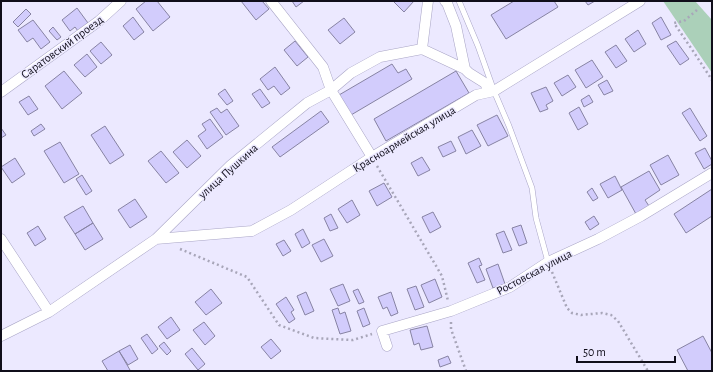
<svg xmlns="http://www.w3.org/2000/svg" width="713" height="372" viewBox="0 0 713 372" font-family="'Alegreya Sans',sans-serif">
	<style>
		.green { fill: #abd0b9 }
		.building { fill: #d2ccfc; stroke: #8783a3 }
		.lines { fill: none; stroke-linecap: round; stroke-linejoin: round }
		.lane-casing { stroke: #a9a5c6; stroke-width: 6 }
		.street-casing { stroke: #a9a5c6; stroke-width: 11 }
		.path { stroke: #a8a6b9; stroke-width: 2.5; stroke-dasharray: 2 3; stroke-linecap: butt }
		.lane { stroke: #fff; stroke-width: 5 }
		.street { stroke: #fff; stroke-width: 10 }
		.labels { text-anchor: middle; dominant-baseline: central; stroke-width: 3; stroke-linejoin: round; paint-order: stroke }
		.street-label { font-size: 12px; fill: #100e1a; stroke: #ece9ff }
	</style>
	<rect width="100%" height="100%" fill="#ece9ff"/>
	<!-- green -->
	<path class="green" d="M663,1H695L712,20V73Z"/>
	<!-- building -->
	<path class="building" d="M146,1H157L170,17L153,31L136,9Z
		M241,1H262L269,9L256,20Z
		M292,1H304L296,7Z
		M393,1H414L404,12Z
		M514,1H554L558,7L506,39L491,15Z
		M585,1H595L588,5Z
		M77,8L88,23L78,31L75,27L70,31L62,20Z
		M26,9L31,14L18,27L13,22Z
		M133,17L144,32L134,40L123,26Z
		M661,17L671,35L661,40L652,23Z
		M344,18L355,32L340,44L328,30Z
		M33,20L50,42L41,49L33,38L27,42L18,30Z
		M53,27L61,37L57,40L49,31Z
		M638,30L646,44L634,52L625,39Z
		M295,41L308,57L297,66L284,50Z
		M676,41L689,59L680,65L667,46Z
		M101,42L112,55L101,64L90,51Z
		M616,45L627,61L616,68L605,52Z
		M87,54L97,67L85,77L74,65Z
		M592,60L603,77L586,88L575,70Z
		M392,64L398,73L406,69L412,79L351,115L339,95Z
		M275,67L290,88L281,95L274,86L268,90L260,79Z
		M64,71L82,93L62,109L45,86Z
		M456,71L469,93L386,141L374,119Z
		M568,75L576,87L562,96L554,83Z
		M607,80L613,91L604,95L598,85Z
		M546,87L553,101L546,105L548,109L540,112L531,93Z
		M225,89L233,101L227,105L218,94Z
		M260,89L270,103L262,108L252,94Z
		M589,95L593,102L584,107L581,100Z
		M29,96L38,109L28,115L19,102Z
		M579,107L588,124L578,130L569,113Z
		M217,108L221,113L227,109L239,126L226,135L210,112Z
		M690,108L707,136L700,141L682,113Z
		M321,111L329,122L280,157L272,147Z
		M497,115L508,136L488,146L477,125Z
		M210,119L223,137L207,149L198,136L206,130L202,124Z
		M41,124L45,129L34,136L31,131Z
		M105,126L124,155L110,164L91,135Z
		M1,128L6,135L1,138Z
		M472,130L481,146L466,154L458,137Z
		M187,140L201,156L187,168L173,152Z
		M451,141L456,151L443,157L438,147Z
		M60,142L79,174L64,183L44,151Z
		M705,148L712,161V164L704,169L695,153Z
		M161,151L179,173L166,183L148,161Z
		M668,155L679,175L661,185L650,165Z
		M422,157L430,170L418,176L411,163Z
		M15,158L25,174L12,183L1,167Z
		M649,171L660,190L645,200L649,206L636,214L621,187Z
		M82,175L92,191L86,195L76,179Z
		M615,176L622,190L608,198L600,184Z
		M384,183L392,197L377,206L369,191Z
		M592,188L598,198L593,201L587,192Z
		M712,189V216L686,233L674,214Z
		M135,199L147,217L130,228L118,210Z
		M352,200L360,215L347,223L338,209Z
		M83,206L93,223L75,234L64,217Z
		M433,212L441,227L430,233L422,217Z
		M331,214L338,228L330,231L324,218Z
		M594,216L599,224L590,230L585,222Z
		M93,223L103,239L85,250L75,234Z
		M521,225L527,243L519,246L512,228Z
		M38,226L46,239L35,246L27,233Z
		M303,229L310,243L302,248L295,234Z
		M504,231L512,250L503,253L496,234Z
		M324,239L333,256L321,262L312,245Z
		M284,240L291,251L283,256L276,244Z
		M479,258L482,265L479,266L485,280L477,283L468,263Z
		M498,264L505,284L493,288L486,269Z
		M435,279L442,297L429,303L421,285Z
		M343,284L350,301L338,306L330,289Z
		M416,286L424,307L415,310L407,289Z
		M211,289L222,303L206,315L195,302Z
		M358,289L364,302L359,304L353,291Z
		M306,292L314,311L305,315L297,296Z
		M391,292L398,313L391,316L387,307L383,309L378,297Z
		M286,297L294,310L291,312L295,319L289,323L276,304Z
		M338,308L340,314L345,312L351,331L340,334L332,310Z
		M364,308L370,324L363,327L357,311Z
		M171,317L180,330L167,339L158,327Z
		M204,322L215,336L205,345L193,330Z
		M427,326L433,347L421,350L419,343L414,345L410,330Z
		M147,334L158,349L152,354L141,338Z
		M703,336L712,353V371H688L677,350Z
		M271,339L281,351L271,359L261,347Z
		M164,342L171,351L167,355L159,346Z
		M130,345L138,359L128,365L119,351Z
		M192,348L205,364L198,370L185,354Z
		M119,351L130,370L128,371H108L102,361Z
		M448,356L451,363L440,367L438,360Z"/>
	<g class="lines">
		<!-- lane casing -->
		<g class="lane-casing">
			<path id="lane" d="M459,1L478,46L494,91L509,126L532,188L536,218L548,262"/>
		</g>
		<!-- street casing -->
		<g class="street-casing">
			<path id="street" d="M271,1L323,67L331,90L372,157
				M445,1L447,3L456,26L465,69L469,73L485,83L489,92
				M422,49L465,69
				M1,92L99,21L121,1
				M1,239L49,312
				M156,239L252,231L291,210L372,157L476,95L494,91L640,1
				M1,336L49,312L156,239L231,165L307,103L331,90L351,73L380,57L422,49L428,1
				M387,346L382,331L451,311L510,287L548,262L598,239L641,216L712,173"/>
		</g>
		<!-- path -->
		<path class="path" d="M697,10L684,21L674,23L693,51L712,80
			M377,166L442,276L448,301
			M180,249L247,277L279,325L314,338L353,340L372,334
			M552,272L567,308L572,313L581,315L602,313L611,315L618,321L648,371
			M451,322V329L466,371"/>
		<!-- lane -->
		<use href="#lane" class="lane"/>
		<!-- street -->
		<use href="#street" class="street"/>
	</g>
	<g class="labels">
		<!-- street labels -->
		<g class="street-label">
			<text transform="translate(62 47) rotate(-36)">Саратовский проезд</text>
			<text transform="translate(404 139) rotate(-31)">Красноармейская улица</text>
			<text transform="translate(228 171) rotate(-42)">улица Пушкина</text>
			<text transform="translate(534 272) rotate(-28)">Ростовская улица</text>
		</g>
	</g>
	<!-- border -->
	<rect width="713" height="372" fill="none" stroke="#100e1a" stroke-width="4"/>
	<!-- scale -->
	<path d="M577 356v6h98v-6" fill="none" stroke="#100e1a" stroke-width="2"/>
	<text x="583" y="356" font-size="12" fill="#100e1a" stroke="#ece9ff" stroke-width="3" paint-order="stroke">50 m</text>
</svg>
